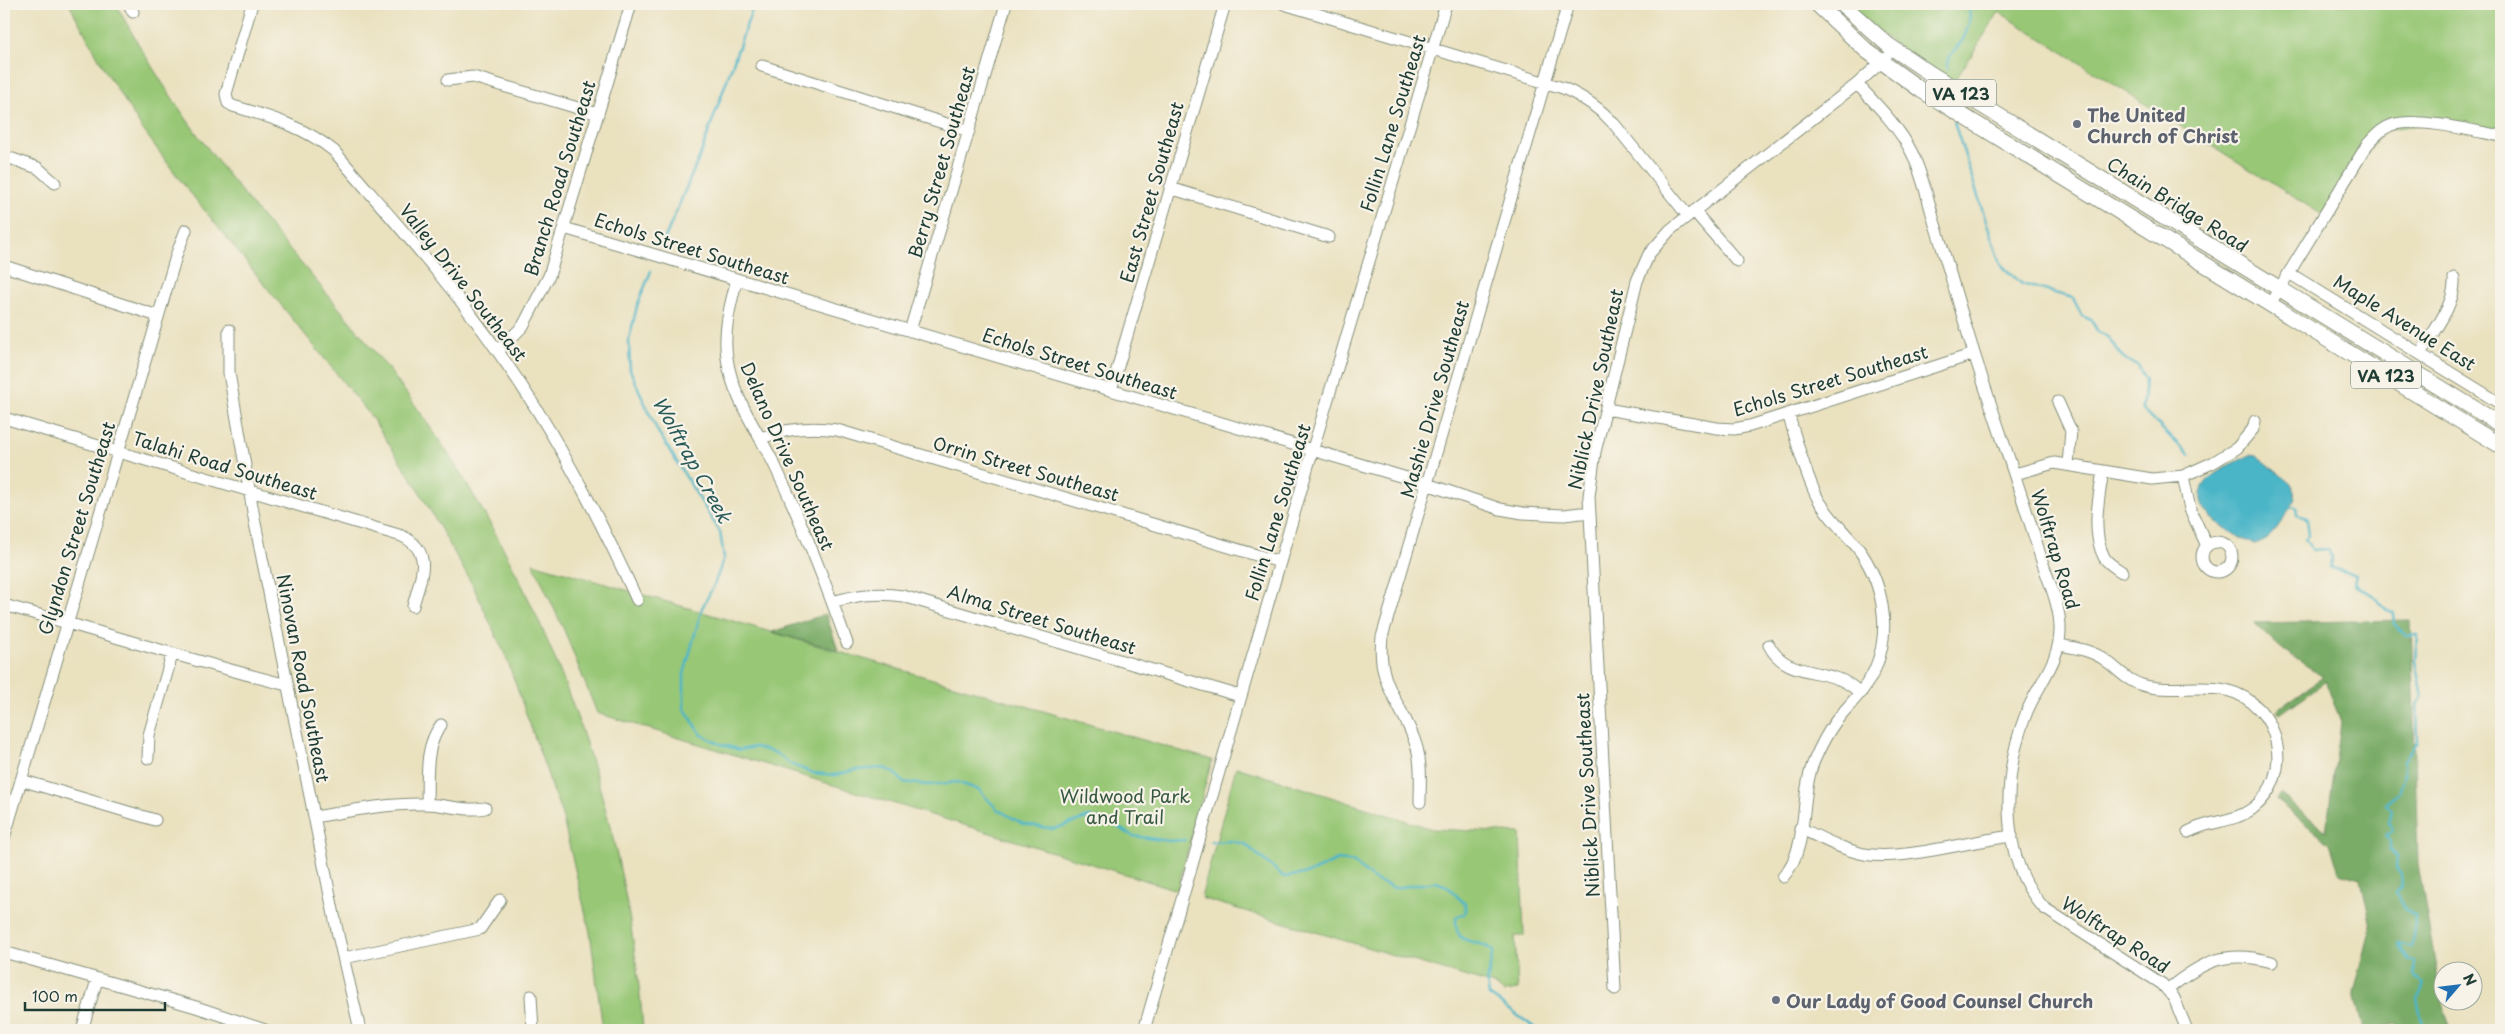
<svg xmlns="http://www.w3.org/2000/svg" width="2505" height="1034" viewBox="0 0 2505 1034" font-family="'Playpen Sans',sans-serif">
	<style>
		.green { fill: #98c776; stroke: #5c8255 }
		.forest { fill: #7aac67; stroke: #4c744e }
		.water { fill: #4ab5c7; stroke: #34797e }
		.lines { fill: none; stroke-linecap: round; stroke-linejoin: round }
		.stream { stroke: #4ab5c7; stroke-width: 2.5 }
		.minor-casing { stroke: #848f7a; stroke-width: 13 }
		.major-casing { stroke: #848f7a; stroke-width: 17 }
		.minor { stroke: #fff; stroke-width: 11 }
		.major { stroke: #fff; stroke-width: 15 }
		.worship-dot { fill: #6b7280; stroke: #f7f3e8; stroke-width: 2 }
		.labels { text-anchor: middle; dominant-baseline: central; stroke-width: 4.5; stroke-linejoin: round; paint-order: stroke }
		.shield { fill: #f7f3e8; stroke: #60746a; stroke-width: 1 }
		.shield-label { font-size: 16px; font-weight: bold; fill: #1f3d34 }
		.worship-label { font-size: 18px; font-weight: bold; fill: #5b616d; stroke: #f7f3e8; text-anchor: start }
		.street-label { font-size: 18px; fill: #1f3d34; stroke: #f7f3e8 }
		.park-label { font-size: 18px; fill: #375941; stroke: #f7f3e8 }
		.water-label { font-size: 19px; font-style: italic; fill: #2a5b59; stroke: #f7f3e8 }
	</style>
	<rect width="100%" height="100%" fill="#f7f3e8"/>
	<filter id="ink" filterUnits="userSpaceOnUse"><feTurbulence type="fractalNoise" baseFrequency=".02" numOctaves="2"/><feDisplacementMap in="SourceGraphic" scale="10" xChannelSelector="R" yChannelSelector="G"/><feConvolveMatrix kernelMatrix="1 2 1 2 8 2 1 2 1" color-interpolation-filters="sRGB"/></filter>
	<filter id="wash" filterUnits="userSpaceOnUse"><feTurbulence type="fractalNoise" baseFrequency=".0096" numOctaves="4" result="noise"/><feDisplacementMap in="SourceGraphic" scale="20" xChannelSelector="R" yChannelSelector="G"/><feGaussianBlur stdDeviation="1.12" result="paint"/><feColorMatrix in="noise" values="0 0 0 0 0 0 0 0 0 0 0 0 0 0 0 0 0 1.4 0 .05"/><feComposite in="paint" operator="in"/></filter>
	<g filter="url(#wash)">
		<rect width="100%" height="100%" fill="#eae1bf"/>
		<!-- green -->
		<path class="green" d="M69,4H116C140,49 167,92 197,134C265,228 348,311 415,405C545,587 627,807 643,1030H603L590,932L562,815L506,657L473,586L417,487L370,415L180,180L141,127L105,70Z
			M1842,4H2501V137L2425,124L2383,130L2324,216L1999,12L1951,87Z
			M533,563L1212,760L1177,890L597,713L564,630Z
			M1236,767L1432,829L1520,833L1524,936H1515L1518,990L1504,992L1505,994L1494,985L1201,898Z"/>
		<!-- forest -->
		<path class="forest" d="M826,614L838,650L772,632Z
			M2411,620L2418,864L2442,1002L2451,1030H2398L2397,1024L2363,1030L2354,993L2371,926L2361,879L2340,873L2330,844L2276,800L2280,794L2326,831L2341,723L2326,681L2280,714L2277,710L2323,677L2282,649L2254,623Z"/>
		<!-- water -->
		<path class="water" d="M2250,455L2256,456L2291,483L2296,498C2285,514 2274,541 2254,545C2234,534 2180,508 2209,479C2217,470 2239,461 2250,455Z"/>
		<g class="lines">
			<!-- stream -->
			<path class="stream" d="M1948,68C1946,55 1957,49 1963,39C1969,28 1971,17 1969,4
				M1954,122L2000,264L2022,284L2073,298L2082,316L2091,320L2098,332C2118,338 2112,358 2138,365L2145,380L2142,409L2189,455
				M662,245L701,153L754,4
				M651,271L637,306L629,340L630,370L657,430L720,532L724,558L714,585L702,608L684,674V708L702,735L720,744L740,750L755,747L776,753L790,764L813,773L836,775L854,770L883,768L894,772L903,782L928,785L957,782L979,790L997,809L1023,824L1054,829L1089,817L1109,822L1133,836L1169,841L1185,840
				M2288,506L2296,507L2297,515L2307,518L2309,535L2305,540L2313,550L2328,549L2332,558L2329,567L2356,575L2354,583C2361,590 2372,593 2378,600C2384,608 2383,608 2393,613L2394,624L2406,636L2417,635L2415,660L2422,698L2417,703L2418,741L2404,760V775L2399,793L2386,804L2391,810L2388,822L2393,830L2385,834L2390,841V850L2397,856L2396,868L2401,873L2402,886L2396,893L2405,908L2416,916L2411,947L2398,943L2408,960L2415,963L2414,976L2425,983L2417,1000L2424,1030
				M1211,842L1231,841L1245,844L1284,877L1310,873L1338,860L1353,862L1373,879L1394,888L1436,882L1447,886L1465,904V913L1456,918C1455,950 1475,935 1493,951L1487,982L1489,995L1538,1030"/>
		</g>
	</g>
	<g filter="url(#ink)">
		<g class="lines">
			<!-- minor casing -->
			<g class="minor-casing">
				<path id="minor" d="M129,4L133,12
					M252,4L226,94L228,103L233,106C270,117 303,126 334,151C390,217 449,281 499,353C554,430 598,514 637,600
					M1284,4L1563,88C1584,97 1600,108 1615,125L1688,216
					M762,66L969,131
					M448,80L473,77L598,114
					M1857,84C1877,105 1899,127 1912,153C1922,174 1928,199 1934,221C1948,265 1960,309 1974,353C1995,421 2020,487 2040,555C2047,578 2060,604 2060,628C2061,661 2037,685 2026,714C2003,773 1998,858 2044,908L2162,984L2174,998L2187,1030
					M4,156L38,168L55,183
					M1170,188L1329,237
					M1694,211L1737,261
					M564,228L1427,484L1500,509L1523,513L1564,515L1589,512
					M4,266L158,316
					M2289,273L2501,404
					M737,279C730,306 723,330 727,358C732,397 759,433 776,468C803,525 826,584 847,643
					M2270,304L2367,145C2375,136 2383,127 2395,124C2421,118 2474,131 2501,136
					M229,330V373L255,523L338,935L360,1030
					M910,331L1006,4
					M498,351L523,326L549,276L631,4
					M2420,354C2433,331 2456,305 2454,278
					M1111,390L1225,4
					M2058,402L2071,431L2068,464
					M1606,409L1717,428L1734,429L1750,426L1974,354
					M4,418L402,536C435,552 420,579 413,606
					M761,438C787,428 810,426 837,430L1280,562
					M2103,471C2099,497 2091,532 2104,557C2107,563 2116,568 2122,572
					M2015,474L2054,463L2152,479L2183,476L2212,463L2237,448L2253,429L2255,421
					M2183,476L2190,509L2207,546
					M2202 557a15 15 0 1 1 30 0a15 15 0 1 1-30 0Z
					M832,602C856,595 877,592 903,596L1240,696
					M4,605C98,631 192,661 287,685
					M1769,645C1783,674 1816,669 1841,680C1849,683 1854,688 1861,693
					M2059,645C2075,648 2091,650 2105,660C2118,669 2127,681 2142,685C2169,693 2199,684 2226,690C2280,703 2297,775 2252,809C2233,823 2209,820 2188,832
					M148,758L149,735L172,655
					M21,780L155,820
					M1420,802C1420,784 1422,766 1417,748C1405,705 1376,688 1382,637L1568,4
					M427,804C428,777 424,747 441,725
					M314,817C350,811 388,803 425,804C445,804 465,812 485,808
					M1800,828C1821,838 1841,849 1864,854C1904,861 1969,841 2012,836
					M4,838L177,253L186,230
					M1783,877C1810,847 1799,797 1814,761C1820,747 1827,733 1836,721C1849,704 1866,690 1875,669C1892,629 1883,581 1857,547C1843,530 1827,516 1817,497C1804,471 1797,441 1788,414
					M4,952L196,1007L265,1030
					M344,958L480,929L500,900
					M1615,989L1589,496L1595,452L1637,281L1649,254L1670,230L1857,84L1886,58
					M2167,990C2203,961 2226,949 2272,962
					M531,996L533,1030
					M82,1030L97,980
					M1144,1030L1312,452L1446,4"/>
			</g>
			<!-- major casing -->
			<g class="major-casing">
				<path id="major" d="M1817,4L1867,51L1921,90L2501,446
					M1842,4L1888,45L1931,74L2501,425"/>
			</g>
			<!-- minor -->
			<use href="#minor" class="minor"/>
			<!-- major -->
			<use href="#major" class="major"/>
		</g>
	</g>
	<!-- markers -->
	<g class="worship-dot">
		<circle cx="2077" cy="124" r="5"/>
		<circle cx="1776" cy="1000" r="5"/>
	</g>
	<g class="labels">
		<!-- shield labels -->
		<g class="shield">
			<rect x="1926" y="79.5" width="70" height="27" rx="4"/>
			<rect x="2351" y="361.5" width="70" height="27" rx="4"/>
		</g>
		<g class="shield-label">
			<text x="1961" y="93">VA 123</text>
			<text x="2386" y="375">VA 123</text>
		</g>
		<!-- worship labels -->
		<g class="worship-label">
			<text x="2087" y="114">The United<tspan x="2087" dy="21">Church of Christ</tspan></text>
			<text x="1786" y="1000">Our Lady of Good Counsel Church</text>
		</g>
		<!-- street labels -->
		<g class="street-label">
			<text transform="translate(1392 123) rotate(-73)">Follin Lane Southeast</text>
			<text transform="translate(941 162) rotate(-74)">Berry Street Southeast</text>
			<text transform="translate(559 178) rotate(-73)">Branch Road Southeast</text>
			<text transform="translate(1151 192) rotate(-74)">East Street Southeast</text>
			<text transform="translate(2178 204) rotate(32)">Chain Bridge Road</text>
			<text transform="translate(692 248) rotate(17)">Echols Street Southeast</text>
			<text transform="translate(464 282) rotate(52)">Valley Drive Southeast</text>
			<text transform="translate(2405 322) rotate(32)">Maple Avenue East</text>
			<text transform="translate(1080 363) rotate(17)">Echols Street Southeast</text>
			<text transform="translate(1830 380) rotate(-17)">Echols Street Southeast</text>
			<text transform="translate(1595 389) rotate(-78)">Niblick Drive Southeast</text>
			<text transform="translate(1434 399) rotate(-74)">Mashie Drive Southeast</text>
			<text transform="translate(788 456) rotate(66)">Delano Drive Southeast</text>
			<text transform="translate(225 465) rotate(17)">Talahi Road Southeast</text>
			<text transform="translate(1026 468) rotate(16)">Orrin Street Southeast</text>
			<text transform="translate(1277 512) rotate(-73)">Follin Lane Southeast</text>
			<text transform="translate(76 528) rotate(-73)">Glyndon Street Southeast</text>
			<text transform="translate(2056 549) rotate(73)">Wolftrap Road</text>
			<text transform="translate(1042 619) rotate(17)">Alma Street Southeast</text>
			<text transform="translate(304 678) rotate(79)">Ninovan Road Southeast</text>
			<text transform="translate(1587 795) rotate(-93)">Niblick Drive Southeast</text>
			<text transform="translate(2116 934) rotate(33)">Wolftrap Road</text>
		</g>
		<!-- park labels -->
		<g class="park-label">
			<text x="1125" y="795">Wildwood Park<tspan x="1125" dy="21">and Trail</tspan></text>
		</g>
		<!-- water labels -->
		<g class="water-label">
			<text transform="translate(693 459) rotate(61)">Wolftrap Creek</text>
		</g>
	</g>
	<!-- margin -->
	<rect width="2505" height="1034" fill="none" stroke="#f7f3e8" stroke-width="20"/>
	<!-- north arrow -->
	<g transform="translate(2458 986) rotate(62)"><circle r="24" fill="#f7f3e8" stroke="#a1aaa0"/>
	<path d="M0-4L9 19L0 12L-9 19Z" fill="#1f6fb2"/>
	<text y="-8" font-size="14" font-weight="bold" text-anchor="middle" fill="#1f3d34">N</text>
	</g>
	<!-- scale -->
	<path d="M25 1002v8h140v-8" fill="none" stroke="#1f3d34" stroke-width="2.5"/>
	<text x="32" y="1002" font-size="15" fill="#1f3d34" stroke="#f7f3e8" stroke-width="4" paint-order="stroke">100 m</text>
</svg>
